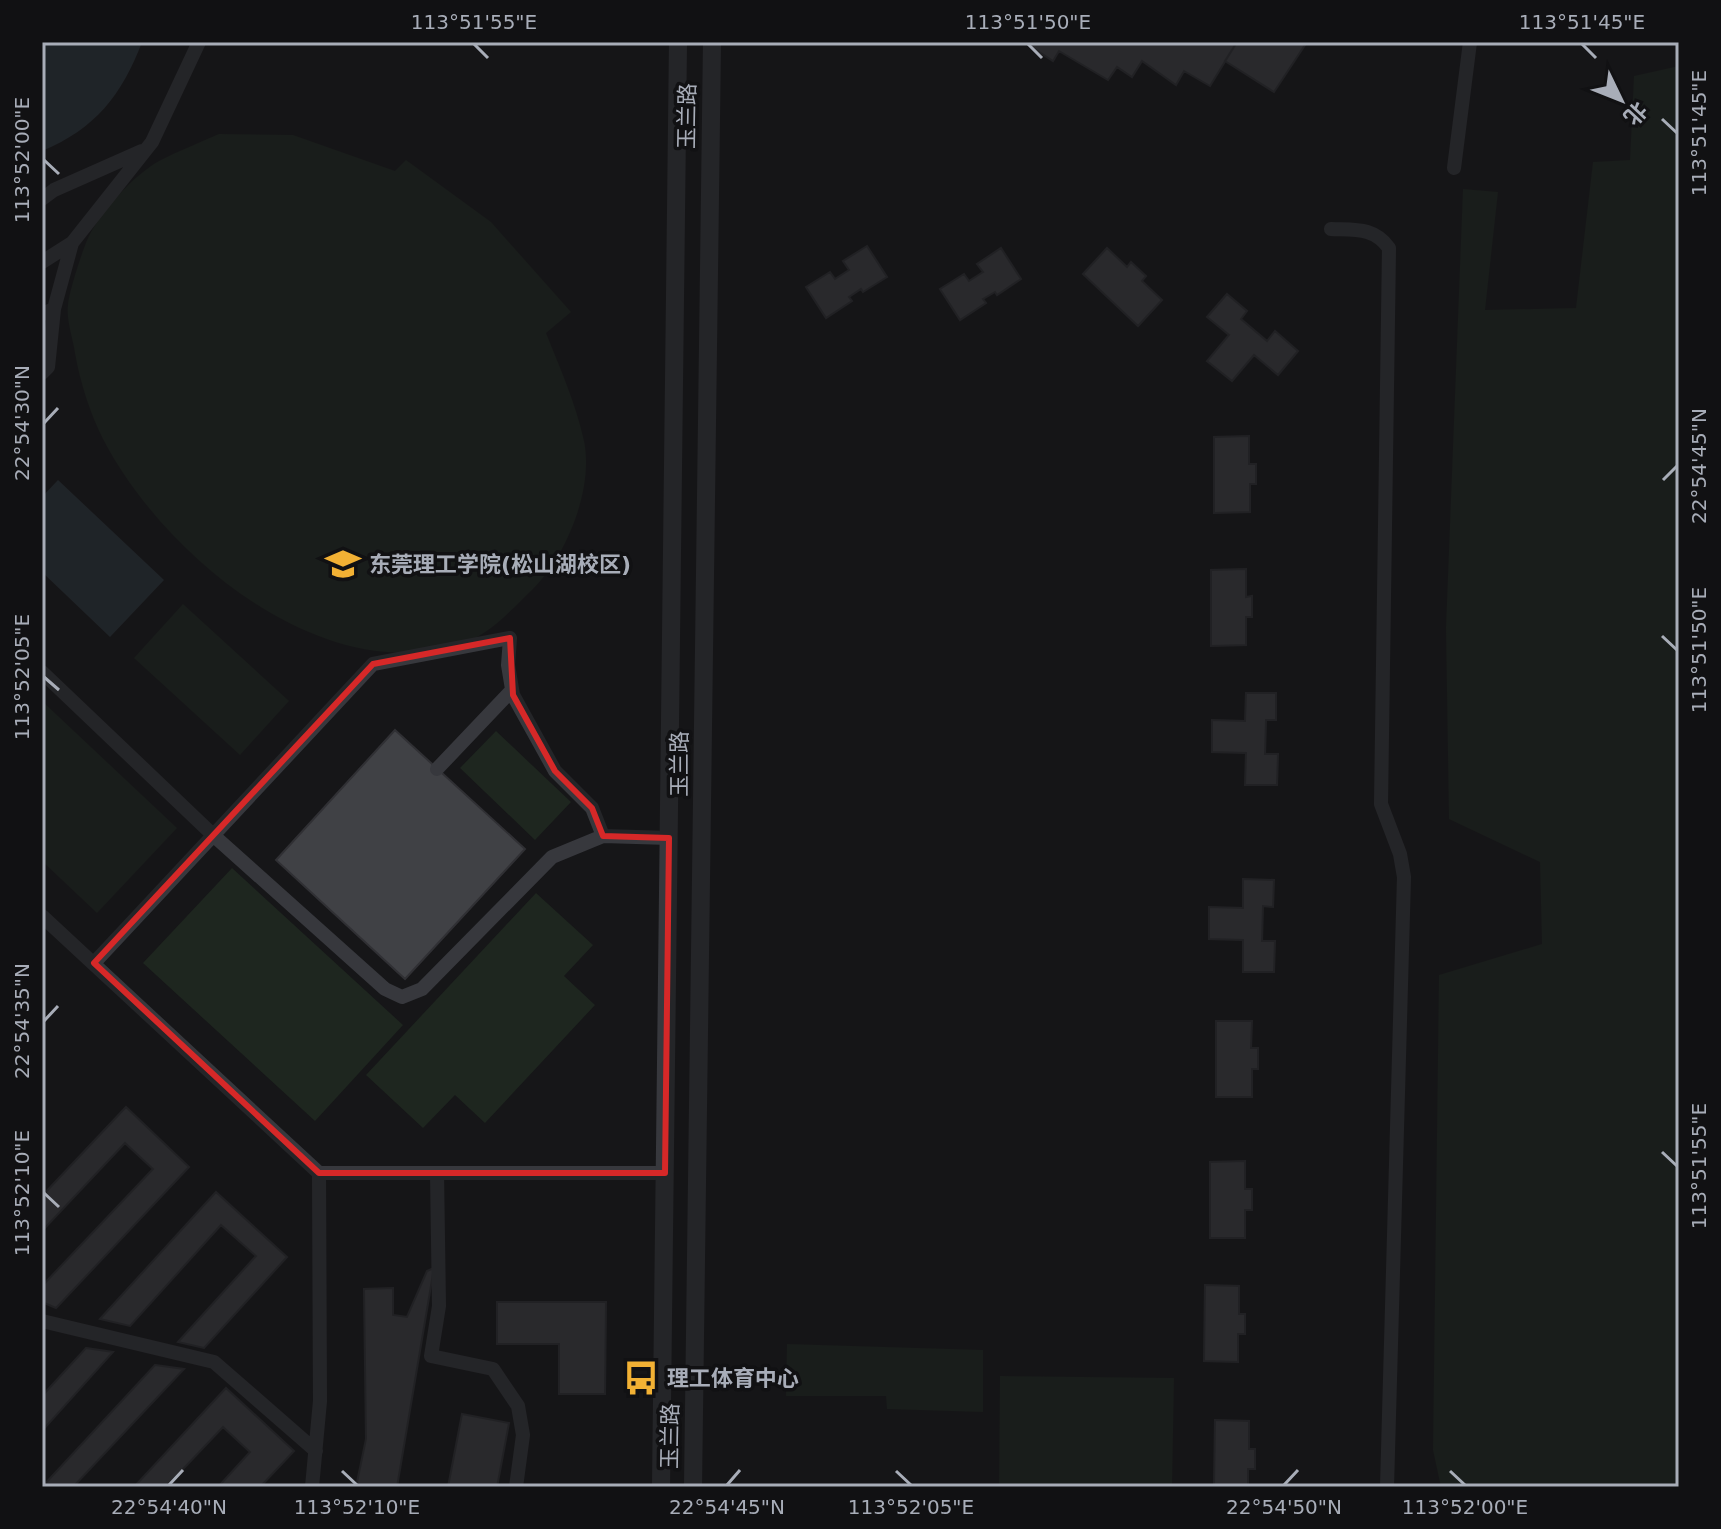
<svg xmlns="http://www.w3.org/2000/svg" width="1721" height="1529" viewBox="0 0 1721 1529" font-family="'DejaVu Sans','Noto Sans SC',sans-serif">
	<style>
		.green { fill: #1e261f }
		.water { fill: #2c353c }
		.building { fill: #404145; stroke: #303034; stroke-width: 2 }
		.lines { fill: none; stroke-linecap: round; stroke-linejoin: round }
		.minor { stroke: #37383d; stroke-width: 14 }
		.tertiary { stroke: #37383d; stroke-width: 18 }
		.marked { fill: none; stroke: #d62828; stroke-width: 6; stroke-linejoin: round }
		.ticks { fill: none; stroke: #a8adb8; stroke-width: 3 }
		.labels { text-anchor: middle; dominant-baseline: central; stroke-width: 7; stroke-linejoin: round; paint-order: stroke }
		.street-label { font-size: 22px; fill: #a8adb8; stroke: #111113 }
		.poi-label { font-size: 22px; font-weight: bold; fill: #a8adb8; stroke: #111113; text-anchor: start }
		.neatline { fill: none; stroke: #a8adb8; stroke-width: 3 }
		.ticks-label { font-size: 20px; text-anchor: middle; fill: #a8adb8 }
	</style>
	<rect width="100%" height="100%" fill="#161618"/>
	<!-- green -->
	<path class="green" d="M1679,66V1482L1675,1487H1441L1433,1450L1439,975L1542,944L1540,862L1449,819L1446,628L1463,189L1498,192L1485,310L1576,308L1593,162L1630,160L1634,76Z
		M219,134L293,135L395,171L406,160L491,222L571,312L546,333C560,368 576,404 584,441C594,489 566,557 532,590C514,607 494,630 471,640C330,696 164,557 103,439C90,413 80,382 75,353C73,338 66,320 68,305C69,292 83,248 89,236C102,210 134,175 159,161C178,151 199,143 219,134Z
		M183,604L289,701L240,755L134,658Z
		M42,701L177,828L97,913L42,861Z
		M496,731L571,802L535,840L460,768Z
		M232,868L403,1025L315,1121L143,963Z
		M536,893L593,945L564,976L595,1005L485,1123L455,1095L423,1128L366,1075Z
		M787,1344L983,1350V1412L887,1409L886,1396H786Z
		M1000,1376L1174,1378L1172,1487H999Z"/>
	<!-- water -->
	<path class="water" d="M42,42H142C122,95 95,129 42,151Z
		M58,480L164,580L110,637L42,572V497Z"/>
	<!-- building -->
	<path class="building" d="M1024,42H1237L1210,86L1184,71L1176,85L1142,61L1132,77L1117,67L1108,80L1059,51L1053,61Z
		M1237,42H1307L1274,92L1225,61Z
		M867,246L887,277L863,292L861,289L849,297L852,301L826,318L806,287L830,272L835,279L849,270L843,261Z
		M1001,248L1021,279L997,295L995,292L983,299L986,303L960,320L940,289L964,274L969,281L983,272L977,264Z
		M1107,248L1127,267L1131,262L1146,276L1142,281L1162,300L1138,326L1083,274Z
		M1227,294L1247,311L1241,319L1267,341L1275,331L1298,351L1278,375L1254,355L1232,381L1207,361L1229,335L1207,317Z
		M1249,436V464H1256V484H1250V512L1214,513V437Z
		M1246,569V597L1252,596V617H1246V645L1211,646V570Z
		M1246,693H1276V720H1266L1265,754H1278L1277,785H1245L1246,753L1212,752V720L1245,721Z
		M395,730L525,849L405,979L276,860Z
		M1243,879L1274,880L1273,907L1263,906L1262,941H1275L1274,972H1243V940L1209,939V907L1243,908Z
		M1216,1021H1252L1251,1048H1258V1069H1252V1097H1216Z
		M126,1107L189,1167L56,1308L42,1302V1286L153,1169L125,1143L42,1231V1196Z
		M1245,1161V1189H1252V1210H1245V1238H1210V1162Z
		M216,1192L287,1257L204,1348L178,1342L256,1256L221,1225L130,1326L100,1319Z
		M434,1268L397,1487H356L366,1439L364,1289L393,1288V1315L407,1317L427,1271Z
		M1205,1285L1239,1286V1314H1245V1334H1238V1362L1204,1361Z
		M497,1302H606L605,1394H559V1344H497Z
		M86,1348L113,1352L42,1431V1396Z
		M155,1365L184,1369L73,1487H42Z
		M226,1388L294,1451L260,1487H218L250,1452L223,1427L166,1487H134Z
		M462,1414L509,1423L497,1487H448Z
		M1215,1420L1249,1421V1449H1255V1469H1248V1487H1214Z"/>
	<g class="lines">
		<!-- minor -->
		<path class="minor" d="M1454,168L1470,42
			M42,199L54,190L142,151
			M1331,229C1355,230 1374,227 1389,248L1381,804L1400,854L1404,877L1387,1487
			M42,262L72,243
			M42,314L54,309L72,243L152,142L199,42
			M42,373L48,367L54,309
			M42,672L213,835L385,989L402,997L422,989L552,857L603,836
			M437,769L512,690
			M42,916L319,1173H665
			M94,963L373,664L510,638L508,665L513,695L555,771L592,808L603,836L669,838
			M437,1173L439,1306L431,1356L493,1369L518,1406L523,1435L516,1487
			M42,1321L214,1362L316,1451
			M312,1487L320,1401L319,1173"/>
		<!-- tertiary -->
		<path class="tertiary" d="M661,1487L678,42
			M693,1487C702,1005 703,524 712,42"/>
	</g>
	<!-- marked area -->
	<path d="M0 0H1721V1529H0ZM510,638L513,695L555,771L592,808L603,836L669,838L665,1173H319L94,963L373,664Z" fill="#161618" fill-opacity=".55" fill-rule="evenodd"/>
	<path class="marked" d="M510,638L513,695L555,771L592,808L603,836L669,838L665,1173H319L94,963L373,664Z"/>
	<!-- ticks -->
	<path class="ticks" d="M474,44L488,58M1028,44L1042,58M1582,44L1596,58M1662,119L1677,133M44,160L59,174M44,423L58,408M1663,480L1677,466M1662,636L1677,650M44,677L59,690M44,1021L58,1006M1662,1152L1677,1166M44,1193L59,1207M342,1471L357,1485M896,1471L911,1485M1450,1471L1465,1485M169,1485L183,1470M727,1485L740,1470M1284,1485L1298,1470"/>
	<!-- icons -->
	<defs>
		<g id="university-bare" transform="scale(2.76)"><path d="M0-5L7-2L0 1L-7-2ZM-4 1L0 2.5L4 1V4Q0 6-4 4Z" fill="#f2b134" stroke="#111113" stroke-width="2.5" paint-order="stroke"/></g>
		<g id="bus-bare" transform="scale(2.76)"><path d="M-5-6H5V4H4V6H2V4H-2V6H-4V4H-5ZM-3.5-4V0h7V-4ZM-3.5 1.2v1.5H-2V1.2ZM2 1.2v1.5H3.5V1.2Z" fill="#f2b134" stroke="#111113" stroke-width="2.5" paint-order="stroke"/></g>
	</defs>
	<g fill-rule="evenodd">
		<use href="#university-bare" x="343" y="564"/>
		<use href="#bus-bare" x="641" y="1378"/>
	</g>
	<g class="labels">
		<!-- street labels -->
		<g class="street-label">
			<text transform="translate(687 116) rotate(-89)">玉兰路</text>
			<text transform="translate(679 764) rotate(-90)">玉兰路</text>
			<text transform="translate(670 1436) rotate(-89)">玉兰路</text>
		</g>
		<!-- poi labels -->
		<g class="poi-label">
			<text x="369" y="564">东莞理工学院(松山湖校区)</text>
			<text x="667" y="1378">理工体育中心</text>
		</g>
	</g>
	<!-- border -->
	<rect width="1721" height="1529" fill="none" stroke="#111113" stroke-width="88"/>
	<!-- north arrow -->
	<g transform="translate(1621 100) rotate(133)" stroke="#111113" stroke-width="6" paint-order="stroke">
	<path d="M0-6L14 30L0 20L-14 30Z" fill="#a8adb8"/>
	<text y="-12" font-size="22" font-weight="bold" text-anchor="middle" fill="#a8adb8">北</text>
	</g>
	<rect x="44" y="44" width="1633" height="1441" class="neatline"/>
	<g class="ticks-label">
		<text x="474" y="29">113°51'55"E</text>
		<text x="1028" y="29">113°51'50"E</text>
		<text x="1582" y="29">113°51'45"E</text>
		<text transform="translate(1699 133) rotate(-90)" y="7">113°51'45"E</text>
		<text transform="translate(22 160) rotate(-90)" y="7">113°52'00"E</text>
		<text transform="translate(22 423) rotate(-90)" y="7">22°54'30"N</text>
		<text transform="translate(1699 466) rotate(-90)" y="7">22°54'45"N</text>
		<text transform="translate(1699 650) rotate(-90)" y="7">113°51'50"E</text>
		<text transform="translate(22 677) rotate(-90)" y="7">113°52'05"E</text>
		<text transform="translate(22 1021) rotate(-90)" y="7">22°54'35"N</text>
		<text transform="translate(1699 1166) rotate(-90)" y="7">113°51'55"E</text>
		<text transform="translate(22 1193) rotate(-90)" y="7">113°52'10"E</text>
		<text x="169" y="1514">22°54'40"N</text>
		<text x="357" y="1514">113°52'10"E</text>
		<text x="727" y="1514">22°54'45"N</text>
		<text x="911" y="1514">113°52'05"E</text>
		<text x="1284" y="1514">22°54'50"N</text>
		<text x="1465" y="1514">113°52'00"E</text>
	</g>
</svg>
